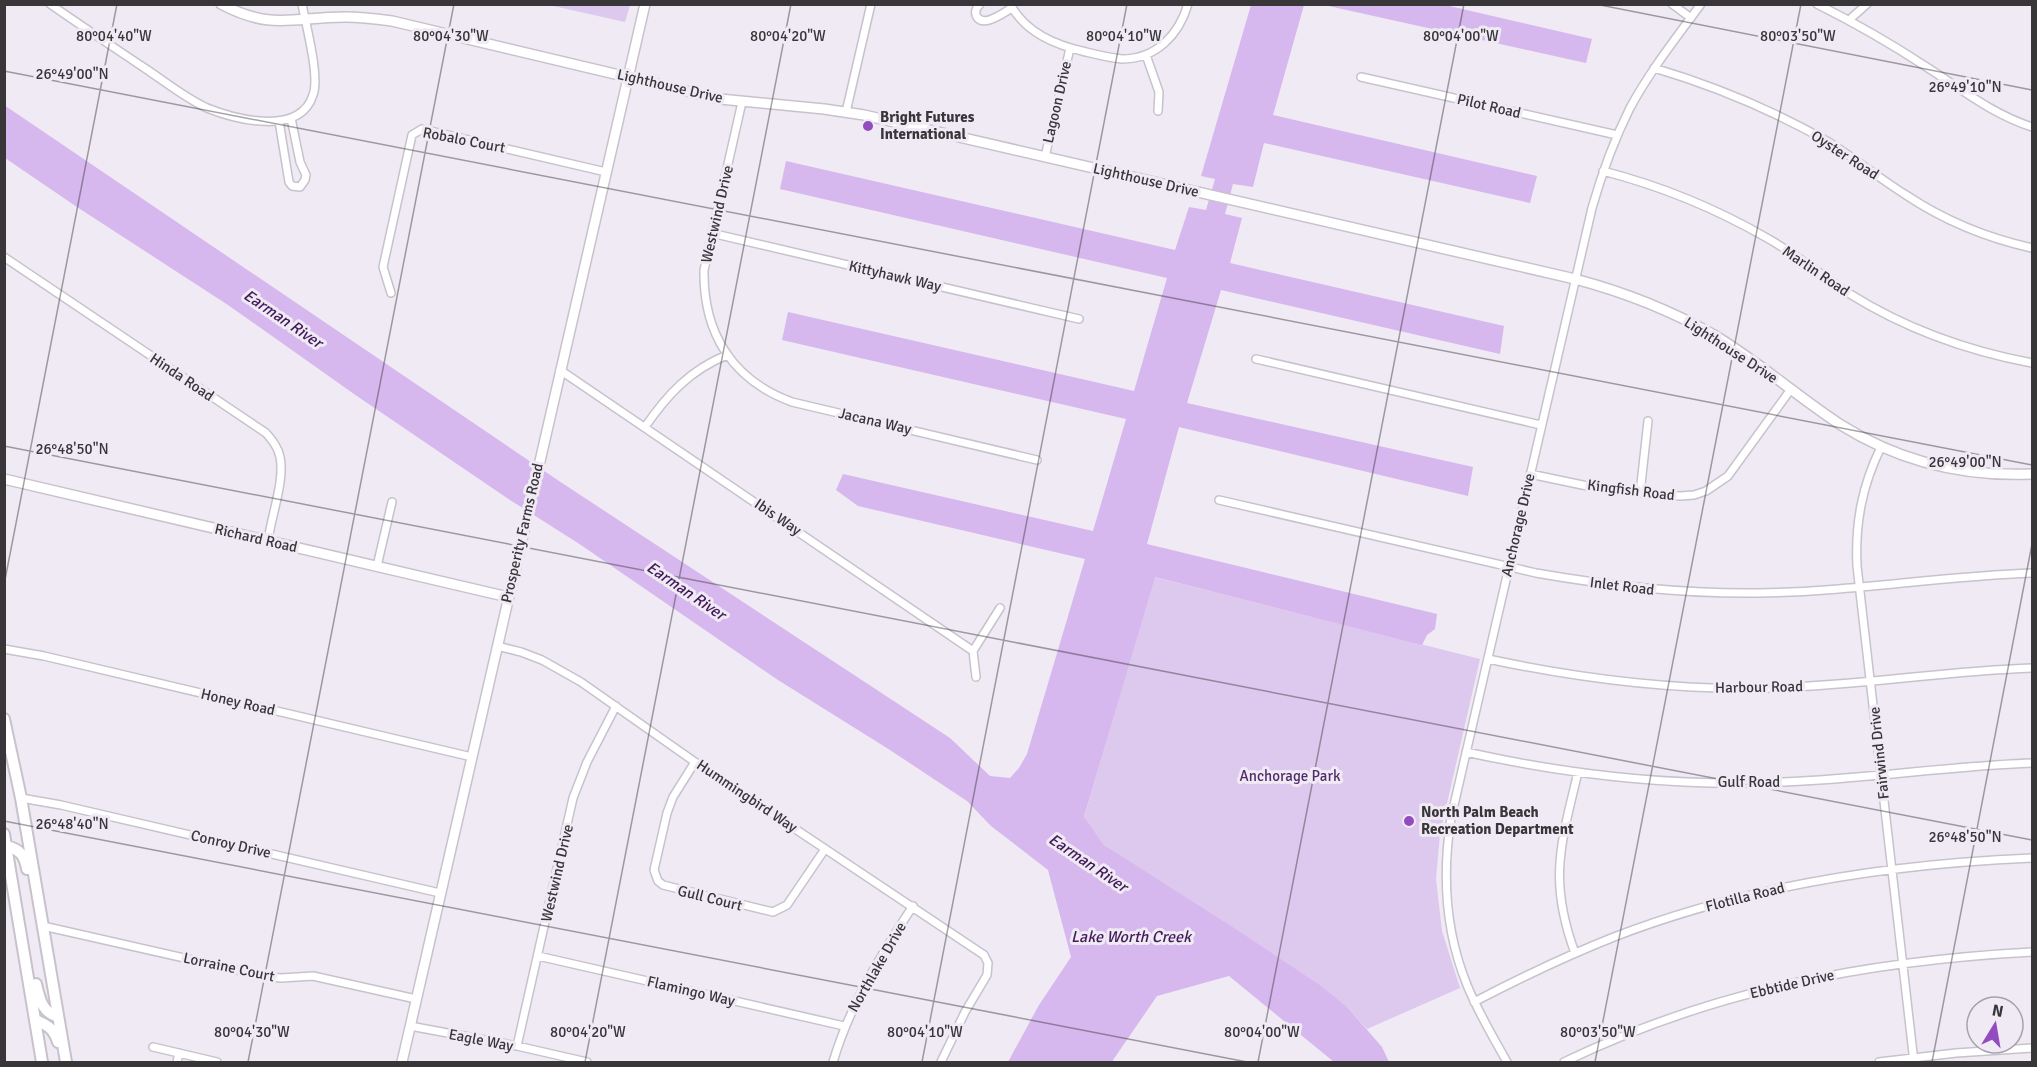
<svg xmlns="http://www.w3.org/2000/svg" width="2037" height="1067" viewBox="0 0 2037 1067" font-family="Signika,sans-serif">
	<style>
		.green { fill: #ddc8ee }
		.water { fill: #d6b7ee }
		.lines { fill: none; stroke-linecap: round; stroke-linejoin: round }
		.minor-casing { stroke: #c7c2cc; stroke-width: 10 }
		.tertiary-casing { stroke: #c7c2cc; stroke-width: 12 }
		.secondary-casing { stroke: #c7c2cc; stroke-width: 14 }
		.minor { stroke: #fff; stroke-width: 7 }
		.tertiary { stroke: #fff; stroke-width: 9 }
		.secondary { stroke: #fff; stroke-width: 10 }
		.ticks { fill: none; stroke: #39363a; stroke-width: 1.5; stroke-opacity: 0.45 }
		.poi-dot { fill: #934cbf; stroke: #efeaf4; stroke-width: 2 }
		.labels { text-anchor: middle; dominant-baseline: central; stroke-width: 6; stroke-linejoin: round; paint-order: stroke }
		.street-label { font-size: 15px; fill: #39363a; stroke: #efeaf4 }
		.poi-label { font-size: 15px; font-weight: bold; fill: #39363a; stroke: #efeaf4; text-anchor: start }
		.park-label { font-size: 15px; fill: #522a6b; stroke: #efeaf4 }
		.water-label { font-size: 16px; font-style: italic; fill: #421a5a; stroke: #efeaf4 }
		.ticks-label { font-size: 15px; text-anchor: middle; fill: #39363a; stroke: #efeaf4; stroke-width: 6; stroke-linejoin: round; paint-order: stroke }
	</style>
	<rect width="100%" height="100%" fill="#efeaf4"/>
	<!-- green -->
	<path class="green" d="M549,5L630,4V5L625,22Z
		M1154,577L1480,659L1440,834L1436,879L1442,931L1460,988L1367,1029L1348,1008L1104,845L1084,818Z"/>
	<!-- water -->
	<path class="water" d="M1251,5H1304L1273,115L1537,176L1530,203L1264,143L1253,187L1233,184L1225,214L1242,218L1230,263L1504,326L1500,354L1221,290L1187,403L1473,467L1468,496L1179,427L1147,544L1437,614L1435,629L1427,635L1422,645L1155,577L1084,817L1104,845L1237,930L1321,986L1348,1008L1382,1047L1389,1062H1334L1229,976L1157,996L1113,1060V1062H1008L1039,1005L1071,957L1048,870L991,826L967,801L890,750L778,680L581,545L507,498L354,394L228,305L77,207L5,158L4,105L559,481L950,738L990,776L1010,778L1019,768L1027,754L1085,559L858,506L836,490L843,474L1093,531L1126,419L782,340L788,312L1134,391L1167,278L780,189L786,161L1175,250L1189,207L1206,210L1215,179L1201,176Z
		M1324,5H1445L1592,39L1586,63Z"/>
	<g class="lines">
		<!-- minor casing -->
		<g class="minor-casing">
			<path id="minor" d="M50,4C83,27 116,49 149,71C168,84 187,99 207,108C237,120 300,136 313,95C320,76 306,26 302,4
				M980,4C976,8 974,12 977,17C984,28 1004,12 1012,8
				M1010,4C1026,33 1055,45 1086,52C1098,55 1110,58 1122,59C1156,59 1179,35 1188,4
				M1672,4L1691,18
				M1817,4C1855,23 1890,43 1925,66C1961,89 1992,114 2032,127
				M1849,20L1867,4
				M1146,55L1159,92L1158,111
				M1654,68C1715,86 1772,110 1827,141C1854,158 1879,178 1906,195C1945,221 1987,238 2032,248
				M1361,77L1617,135
				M742,102L704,270C703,333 732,380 792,402L1037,460
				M846,112L871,4
				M279,121L289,182L292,186L300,187L305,180L306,175L300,162L291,118
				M1045,157L1070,48
				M1603,171C1661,186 1715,208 1767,238C1796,254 1822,276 1850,294C1906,329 1968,351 2032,363
				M711,233L1079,319
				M4,257L266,433C272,440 278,447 280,457C285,481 271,516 268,541
				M391,293L383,267L412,135L422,129L606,172
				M1256,359L1541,425
				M560,370L973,651L976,677
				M645,427C667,395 690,370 727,355
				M1881,447C1862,486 1855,523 1857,566L1914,1062
				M1530,474L1592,487L1640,493L1680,496L1694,495L1706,491L1728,476L1791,389
				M1640,493L1648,421
				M1219,500L1536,573C1610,586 1683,594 1759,593C1850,592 1941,576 2032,573
				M377,566L392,502
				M497,646L521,652L542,660L581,682L695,762L984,955L988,963L987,975L965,1012L941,1062
				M4,649L44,656L472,757
				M973,651L1000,608
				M1488,659C1582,679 1677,691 1773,688C1860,685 1946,671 2032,668
				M1466,752C1570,775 1677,787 1783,782C1866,779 1949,766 2032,763
				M695,762L673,797L667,813L654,870L658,881L663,885L773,912L787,905L825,849
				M21,798L61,805L440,893
				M43,926L268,977L281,978L313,976L416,999
				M1575,953C1548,880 1561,844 1578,772
				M538,956L844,1026
				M1474,1002C1520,978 1566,956 1614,937C1748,885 1890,864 2032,858
				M410,1026L517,1046L587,1062
				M517,1046L573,798L587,762L616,706
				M153,1047L217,1062
				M177,1062L179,1053
				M833,1062C850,1005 880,956 913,906
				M1507,1062C1493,1037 1478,1012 1467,985C1445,931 1442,875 1451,818L1592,208C1602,173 1614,140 1630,108C1650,71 1676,38 1701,4
				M1564,1062C1714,990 1866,961 2032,952
				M1879,1062L1956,1053L2032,1048"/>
		</g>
		<!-- tertiary casing -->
		<g class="tertiary-casing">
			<path id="tertiary" d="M221,4C272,31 293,17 345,17C361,17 377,19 392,21L720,99L824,109L864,115L1575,279C1624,292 1670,310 1714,335C1759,362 1798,397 1841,425C1900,462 1964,477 2032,474
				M4,479L508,597
				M402,1062L645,4"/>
		</g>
		<!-- secondary casing -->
		<g class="secondary-casing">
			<path id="secondary" d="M4,719L21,798L66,1062
				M4,834L42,1062
				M6,846C20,849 25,856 27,869
				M36,984C40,1000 42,1012 58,1017
				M35,1020C48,1025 54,1029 58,1042"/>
		</g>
		<!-- minor -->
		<use href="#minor" class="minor"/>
		<!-- tertiary -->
		<use href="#tertiary" class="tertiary"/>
		<!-- secondary -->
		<use href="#secondary" class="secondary"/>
	</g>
	<!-- ticks -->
	<path class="ticks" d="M1595,4L2032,90M4,71L2032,465M4,446L2032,840M4,585L117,4M4,821L1247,1062M248,1062L454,4M585,1062L791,4M922,1062L1127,4M1258,1062L1464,4M1595,1062L1801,4M1932,1062L2032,544"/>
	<!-- markers -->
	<g class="poi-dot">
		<circle cx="868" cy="126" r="6"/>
		<circle cx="1409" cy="821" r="6"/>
	</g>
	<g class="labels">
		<!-- street labels -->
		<g class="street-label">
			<text transform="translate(670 86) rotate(13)">Lighthouse Drive</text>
			<text transform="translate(1057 102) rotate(-77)">Lagoon Drive</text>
			<text transform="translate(1489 106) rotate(13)">Pilot Road</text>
			<text transform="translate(464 140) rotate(11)">Robalo Court</text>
			<text transform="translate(1845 155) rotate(33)">Oyster Road</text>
			<text transform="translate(1146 180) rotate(13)">Lighthouse Drive</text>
			<text transform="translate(717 214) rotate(-77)">Westwind Drive</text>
			<text transform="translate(1816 271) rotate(34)">Marlin Road</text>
			<text transform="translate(895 276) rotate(13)">Kittyhawk Way</text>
			<text transform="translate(1731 350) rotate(33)">Lighthouse Drive</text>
			<text transform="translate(182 377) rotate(34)">Hinda Road</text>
			<text transform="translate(875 421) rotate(13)">Jacana Way</text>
			<text transform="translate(1631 490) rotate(7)">Kingfish Road</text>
			<text transform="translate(778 517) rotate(34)">Ibis Way</text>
			<text transform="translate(1518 525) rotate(-77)">Anchorage Drive</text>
			<text transform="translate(522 533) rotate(-77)">Prosperity Farms Road</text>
			<text transform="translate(256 538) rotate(13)">Richard Road</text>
			<text transform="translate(1622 586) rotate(7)">Inlet Road</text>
			<text transform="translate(1759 687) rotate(-1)">Harbour Road</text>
			<text transform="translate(238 702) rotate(13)">Honey Road</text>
			<text transform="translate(1879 753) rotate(-96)">Fairwind Drive</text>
			<text x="1749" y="782">Gulf Road</text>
			<text transform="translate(747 796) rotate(34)">Hummingbird Way</text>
			<text transform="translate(231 844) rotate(13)">Conroy Drive</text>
			<text transform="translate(557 873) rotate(-77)">Westwind Drive</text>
			<text transform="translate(1745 897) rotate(-14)">Flotilla Road</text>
			<text transform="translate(710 898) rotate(14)">Gull Court</text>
			<text transform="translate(229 967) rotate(12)">Lorraine Court</text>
			<text transform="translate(877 967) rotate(-60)">Northlake Drive</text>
			<text transform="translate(1792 984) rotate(-13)">Ebbtide Drive</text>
			<text transform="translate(691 991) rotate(13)">Flamingo Way</text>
			<text transform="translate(481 1040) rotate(11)">Eagle Way</text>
		</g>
		<!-- poi labels -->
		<g class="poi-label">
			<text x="880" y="117">Bright Futures<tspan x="880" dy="17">International</tspan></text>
			<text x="1421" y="812">North Palm Beach<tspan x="1421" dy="17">Recreation Department</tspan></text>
		</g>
		<!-- park labels -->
		<g class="park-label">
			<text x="1290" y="776">Anchorage Park</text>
		</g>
		<!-- water labels -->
		<g class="water-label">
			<text transform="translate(283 319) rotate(34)">Earman River</text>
			<text transform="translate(686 591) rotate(34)">Earman River</text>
			<text transform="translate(1088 863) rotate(34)">Earman River</text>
			<text x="1131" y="937">Lake Worth Creek</text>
		</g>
	</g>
	<g class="ticks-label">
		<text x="114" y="41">80°04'40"W</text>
		<text x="451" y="41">80°04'30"W</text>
		<text x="788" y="41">80°04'20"W</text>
		<text x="1124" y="41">80°04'10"W</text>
		<text x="1461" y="41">80°04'00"W</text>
		<text x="1798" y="41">80°03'50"W</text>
		<text x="72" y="79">26°49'00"N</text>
		<text x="1965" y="92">26°49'10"N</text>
		<text x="72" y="454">26°48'50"N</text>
		<text x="1965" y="467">26°49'00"N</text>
		<text x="72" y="829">26°48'40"N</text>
		<text x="1965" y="842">26°48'50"N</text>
		<text x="252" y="1037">80°04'30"W</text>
		<text x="588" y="1037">80°04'20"W</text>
		<text x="925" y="1037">80°04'10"W</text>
		<text x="1262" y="1037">80°04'00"W</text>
		<text x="1598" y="1037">80°03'50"W</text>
	</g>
	<!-- border -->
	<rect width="2037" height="1067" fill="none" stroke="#39363a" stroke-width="12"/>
	<!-- north arrow -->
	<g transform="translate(1995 1025) rotate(11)"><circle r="28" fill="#efeaf4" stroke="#a6a2aa" stroke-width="1.5"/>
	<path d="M0-4.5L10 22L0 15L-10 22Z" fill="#934cbf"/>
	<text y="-9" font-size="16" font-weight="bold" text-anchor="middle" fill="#39363a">N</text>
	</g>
</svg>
